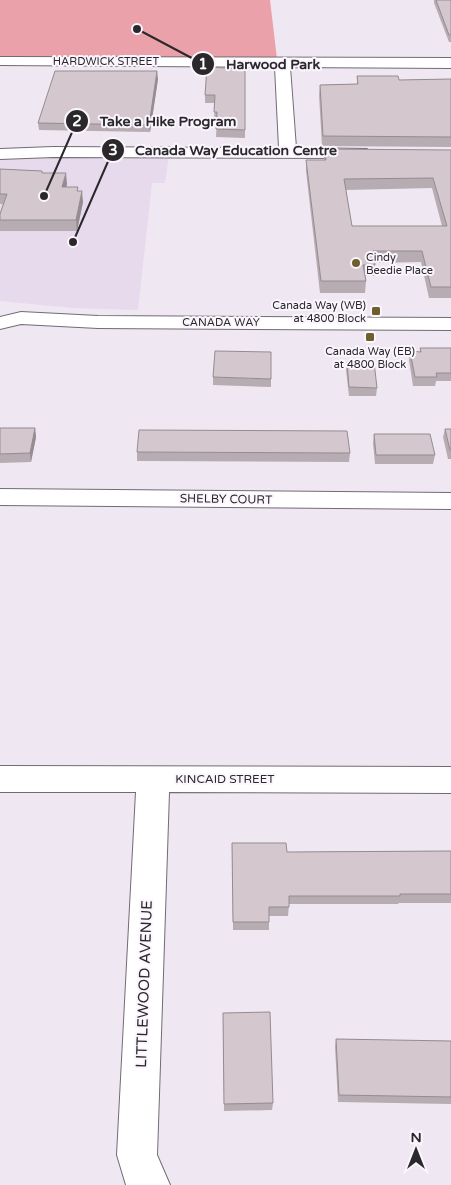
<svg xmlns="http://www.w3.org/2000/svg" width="451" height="1185" viewBox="0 0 451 1185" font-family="'Varela Round',sans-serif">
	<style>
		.built { fill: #e7daec }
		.green { fill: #eba1a9 }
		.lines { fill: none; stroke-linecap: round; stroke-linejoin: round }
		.minor-casing { stroke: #726b74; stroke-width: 2 }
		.secondary-casing { stroke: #726b74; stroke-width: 2 }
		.minor { fill: #fff; fill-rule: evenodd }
		.secondary { fill: #fff; fill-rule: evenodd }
		.wall { fill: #b6acb1; fill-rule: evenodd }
		.shaded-wall { fill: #948c90 }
		.building { fill: #d4c8ce; stroke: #948c90; fill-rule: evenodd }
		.poi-dot { fill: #6d602d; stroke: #fbf5fe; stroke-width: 2 }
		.labels { text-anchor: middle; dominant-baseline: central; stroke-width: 4; stroke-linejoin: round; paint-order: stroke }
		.far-street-label { font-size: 11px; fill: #2b282c; stroke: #fbf5fe }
		.far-poi-label { font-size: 11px; fill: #2b282c; stroke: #fbf5fe; text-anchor: start }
		.street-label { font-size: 12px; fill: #2b282c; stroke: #fbf5fe }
		.near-street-label { font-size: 15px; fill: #2b282c; stroke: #fbf5fe }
		.leader { fill: none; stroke: #2b282c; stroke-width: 2 }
		.callout-dot { fill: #2b282c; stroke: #fbf5fe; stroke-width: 2 }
		.mark-label { font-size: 15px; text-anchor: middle; font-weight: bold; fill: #fff }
		.callout-label { font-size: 14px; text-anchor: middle; font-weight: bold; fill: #2b282c; stroke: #fbf5fe; stroke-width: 4; stroke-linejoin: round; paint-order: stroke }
	</style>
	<rect width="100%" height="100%" fill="#efe7f2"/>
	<!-- built -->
	<path class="built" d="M45,156H169L165,183H152L138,310L72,308L0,301V158Z"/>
	<!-- green -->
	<path class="green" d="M0,0H270L277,59H0Z"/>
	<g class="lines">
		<!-- minor casing -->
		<g class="minor-casing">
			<path id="minor" d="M0,57L451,58V68L290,67L296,148L367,149L370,153L367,157L361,158L53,157L0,159V149L53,147L279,148L275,67L0,65Z
				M0,489L451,493V509L0,505Z
				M0,766L451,767V793L169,792L157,1155L170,1185H126L117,1155L136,792H0Z"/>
		</g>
		<!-- secondary casing -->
		<g class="secondary-casing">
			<path id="secondary" d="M21,312L98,316L451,318V330L98,328L21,324L0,329V317Z"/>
		</g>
		<!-- minor -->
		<use href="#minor" class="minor"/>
		<!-- secondary -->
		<use href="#secondary" class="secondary"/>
	</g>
	<!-- wall -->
	<path class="wall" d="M434,0H451V42H449L434,3Z
		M245,69V138L216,137L217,119H214L215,103H205V95Z
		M357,76L399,80L451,79V147L322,146L319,95L320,85L357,84Z
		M158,79L150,132L39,130L38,123Z
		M324,149L451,150V298H429L421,262L375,263L374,276H365L366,281L365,293H320L306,171V160H324ZM432,188L442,226H352L346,190Z
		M0,169L42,171V173L67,184L66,187L78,191L83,202L77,231H0V214L3,204H0Z
		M420,348H451V381H436L435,386H413L409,360L410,351L420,352Z
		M347,362L377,388L376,396H349L346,370Z
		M213,377L271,379V387L213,385Z
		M0,428H35L36,437L31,462L0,463Z
		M445,429H451V459H448L443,437Z
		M374,434L435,455L433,464H375L373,443Z
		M137,452L350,453L349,462L137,461Z
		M232,843L287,852L451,851V903H399L398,904H289L288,916H269V930H233Z
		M223,1013L273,1103L272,1110L224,1111Z
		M336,1039L451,1041V1104L338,1102L335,1047Z"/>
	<!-- shaded-wall -->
	<path class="shaded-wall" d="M157,71L158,79L150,132L149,125Z
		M66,173L67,184L64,198L62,187Z
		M82,191L83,202L77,231L76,220Z
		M35,428L36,437L31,462L30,453Z"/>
	<!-- building -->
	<path class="building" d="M436,0H451V35H449Z
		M207,67L245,69V130L216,129L217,112H214L215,95H205Z
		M55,71H157L149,125L38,123Z
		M357,76H398L399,80L451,79V137L323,136L320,85L358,84Z
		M324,149L451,150V287H431L422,251H373L375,265H363L366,281H321L306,160H326ZM433,178L447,226H352L344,179Z
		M0,169L42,171V173H66L62,187H78L77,191H82L76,220H0V214L7,194H0Z
		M420,348H451V373H436L437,377H415L410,351L421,352Z
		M215,351L271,352V379L213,377Z
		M347,362H374L377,388L349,387Z
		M0,428H35L30,453L0,454Z
		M445,429H451V450H450Z
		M139,430L347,431L350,453L137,452Z
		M374,434H430L435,455H376Z
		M232,843H286L287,852L451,851V894H400V896H289V907H269V922H233Z
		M270,1012L273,1103L224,1104L223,1013Z
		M336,1039L451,1041V1097L339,1095Z"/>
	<!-- markers -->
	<g class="poi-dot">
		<circle cx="356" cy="263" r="5"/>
		<rect x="371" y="306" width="10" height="10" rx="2.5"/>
		<rect x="365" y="332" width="10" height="10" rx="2.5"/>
	</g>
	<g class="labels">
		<!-- far-street labels -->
		<g class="far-street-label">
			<text x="106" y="61">HARDWICK STREET</text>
			<text x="221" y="322">CANADA WAY</text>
		</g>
		<!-- far-poi labels -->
		<g class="far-poi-label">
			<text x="366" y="257">Cindy<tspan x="366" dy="13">Beedie Place</tspan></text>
			<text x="366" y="305" text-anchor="end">Canada Way (WB)<tspan x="366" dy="13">at 4800 Block</tspan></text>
			<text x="370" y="351" text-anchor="middle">Canada Way (EB)<tspan x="370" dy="13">at 4800 Block</tspan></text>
		</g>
		<!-- street labels -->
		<g class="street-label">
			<text transform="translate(226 499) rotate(1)">SHELBY COURT</text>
			<text x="225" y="779">KINCAID STREET</text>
		</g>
		<!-- near-street labels -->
		<g class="near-street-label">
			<text transform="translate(144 984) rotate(-88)">LITTLEWOOD AVENUE</text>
		</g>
	</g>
	<!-- callouts -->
	<path class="leader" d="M137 29L203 64M44 196L77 121M73 242L113 150"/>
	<g class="callout-dot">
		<circle cx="137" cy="29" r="5"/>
		<circle cx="44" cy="196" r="5"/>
		<circle cx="73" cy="242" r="5"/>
		<circle cx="203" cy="64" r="12"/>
		<circle cx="77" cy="121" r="12"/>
		<circle cx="113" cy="150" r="12"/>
	</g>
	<g class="mark-label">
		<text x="203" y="69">1</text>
		<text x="77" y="126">2</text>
		<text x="113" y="155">3</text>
	</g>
	<g class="callout-label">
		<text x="273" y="69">Harwood Park</text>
		<text x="168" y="126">Take a Hike Program</text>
		<text x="236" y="155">Canada Way Education Centre</text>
	</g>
	<!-- north arrow -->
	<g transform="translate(416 1150)" stroke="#fbf5fe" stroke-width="4" paint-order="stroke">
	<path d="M0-4L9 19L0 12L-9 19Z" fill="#2b282c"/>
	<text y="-8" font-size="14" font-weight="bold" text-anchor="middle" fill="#2b282c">N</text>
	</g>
</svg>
